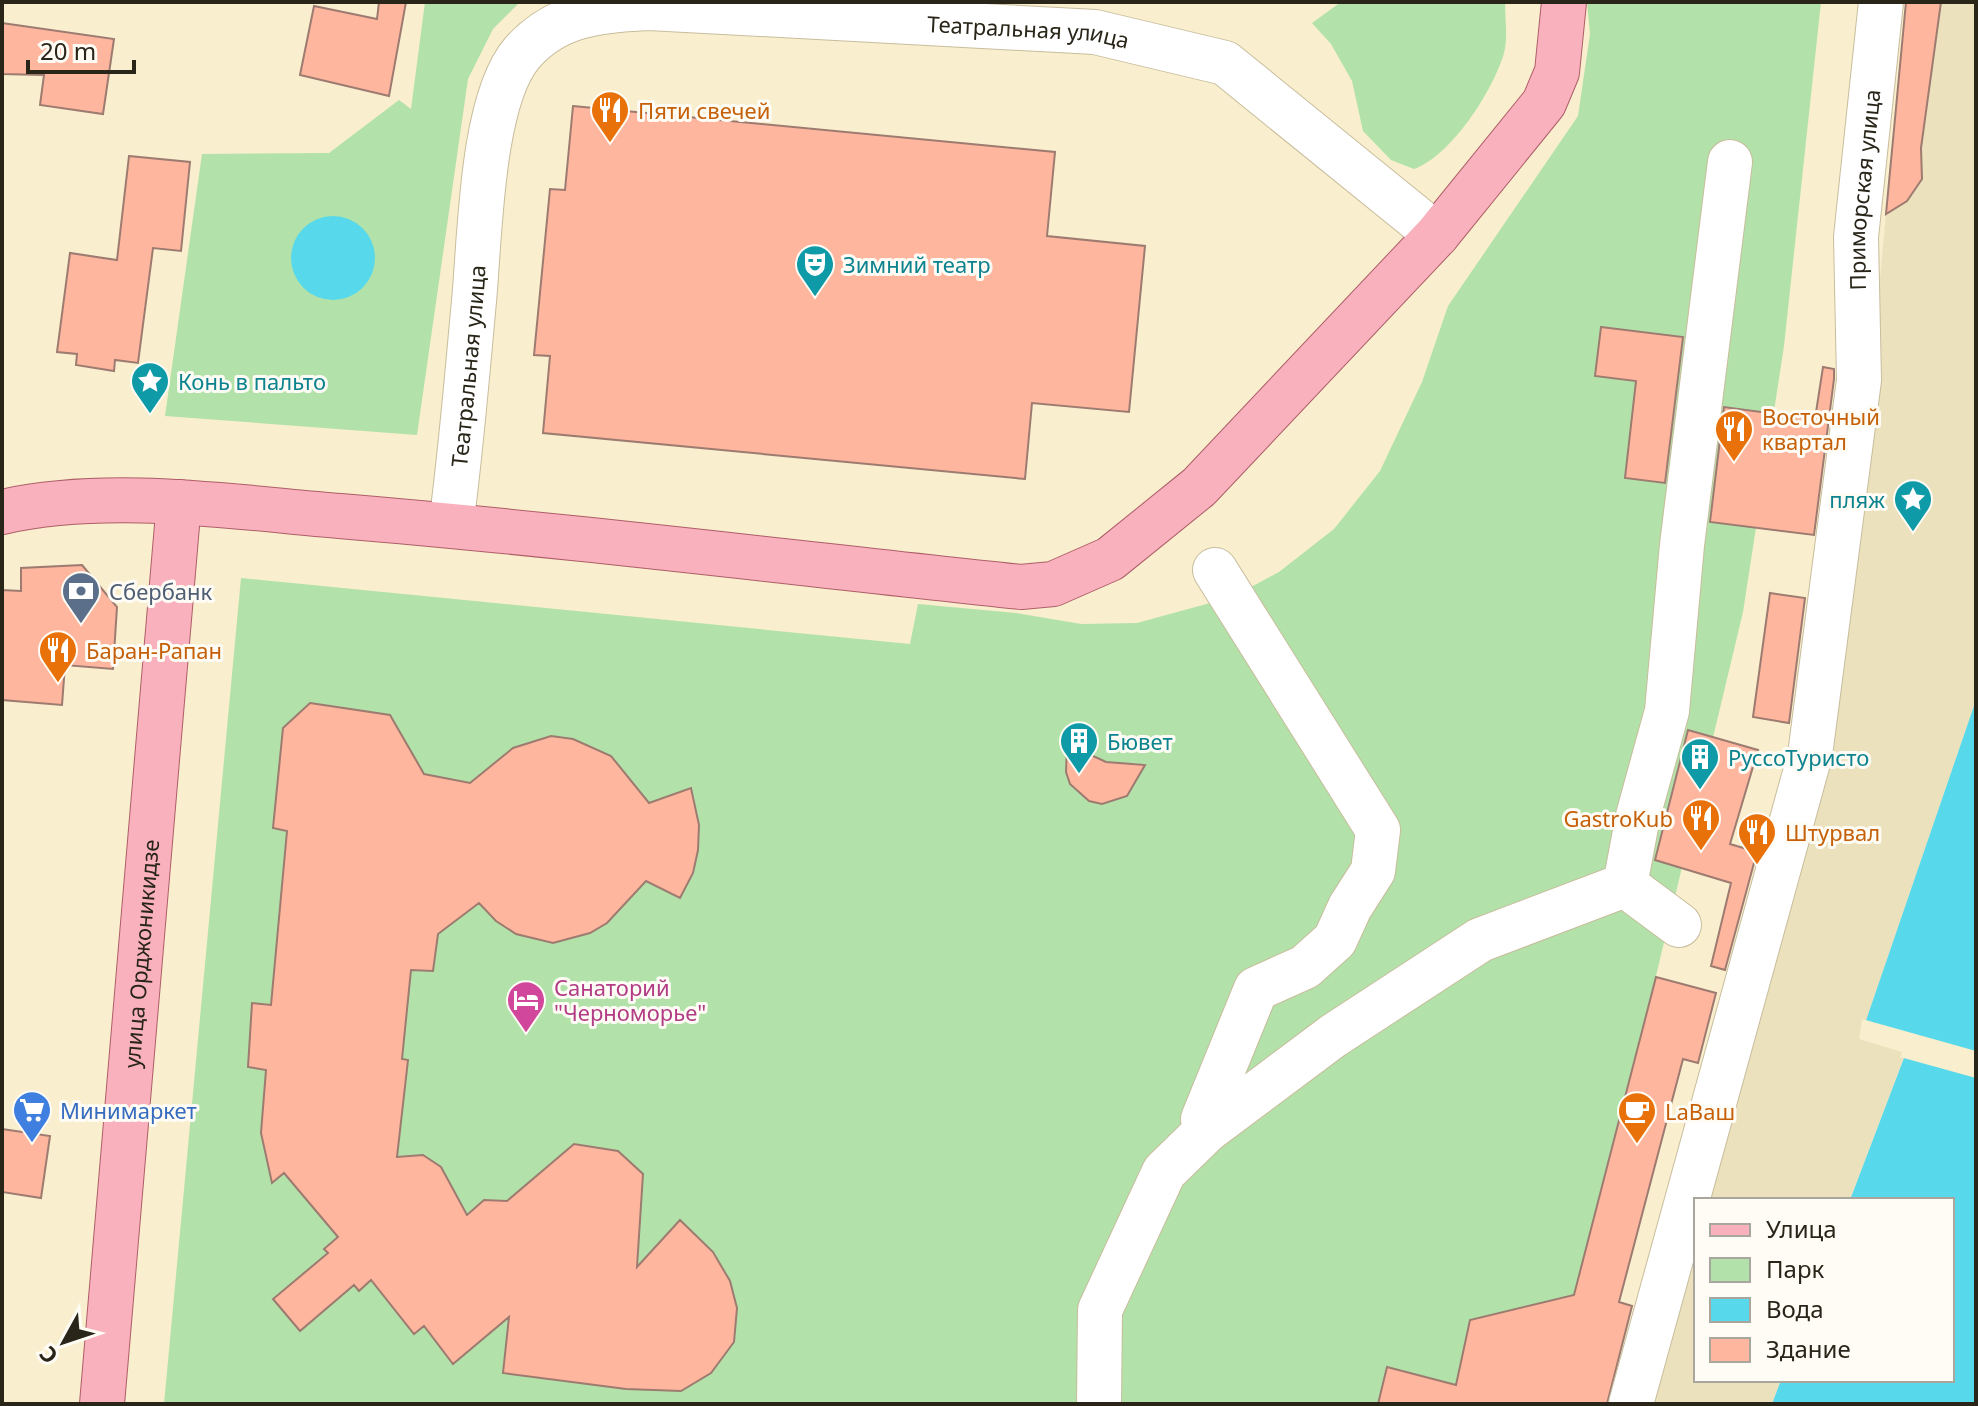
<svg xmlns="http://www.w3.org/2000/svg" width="1978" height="1406" viewBox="0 0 1978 1406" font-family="'Noto Sans',sans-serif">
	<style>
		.green { fill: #b2e2a9 }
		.sand { fill: #ebe1bd }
		.water { fill: #58d9eb }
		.pier { fill: #f9eecd }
		.building { fill: #ffb69e; stroke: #9d7b70; stroke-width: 2 }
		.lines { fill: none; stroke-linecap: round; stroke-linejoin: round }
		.minor-casing { stroke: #c8bd9d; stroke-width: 46 }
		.major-casing { stroke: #ae5e68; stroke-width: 46 }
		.minor { stroke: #fff; stroke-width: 44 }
		.major { stroke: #f9b1be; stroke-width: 44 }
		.labels { text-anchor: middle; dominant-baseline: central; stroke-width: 6; stroke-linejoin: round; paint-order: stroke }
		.street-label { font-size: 22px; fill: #292519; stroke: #fefcf5 }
		.food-label { font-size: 22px; fill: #c56008; stroke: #fefcf5; text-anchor: start }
		.culture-label { font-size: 22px; fill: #0d838f; stroke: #fefcf5; text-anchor: start }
		.service-label { font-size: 22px; fill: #4e5e75; stroke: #fefcf5; text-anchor: start }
		.hotel-label { font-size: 22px; fill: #b23c85; stroke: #fefcf5; text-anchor: start }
		.shop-label { font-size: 22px; fill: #366cbe; stroke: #fefcf5; text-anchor: start }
	</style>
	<rect width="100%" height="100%" fill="#f9eecd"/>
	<!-- green -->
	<path class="green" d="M425,2H520L493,29L468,79L417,435L165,416L202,154L329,153L399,100L411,109Z
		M1341,2H1505C1505,17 1508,38 1504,53C1493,91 1451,156 1414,169L1391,160L1363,131L1352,81L1331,44L1312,23Z
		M1587,2H1821L1784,346L1743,612L1639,1047L1569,1315L1531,1305L1470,1320L1452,1404H164L241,578L910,644L918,604L1016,613L1081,624L1137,623L1232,597L1279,572L1334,529L1380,471L1422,382L1448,306L1578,116L1590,34Z"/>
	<!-- sand -->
	<path class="sand" d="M1941,2H1976V700L1861,1035L1907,1049L1850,1200H1700L1872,366L1886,214L1907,201L1922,179L1921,148Z
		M1696,1214V1380H1781L1772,1404H1643Z"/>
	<!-- water -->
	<path class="water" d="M291 258a42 42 0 1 1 84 0a42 42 0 1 1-84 0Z
		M1976,700V1404H1772L1781,1380H1952V1200H1850L1907,1050L1861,1035Z"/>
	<!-- pier -->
	<path class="pier" d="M1862,1019L1976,1051V1078L1900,1057L1902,1052L1859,1039Z"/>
	<!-- building -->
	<path class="building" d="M379,2H406L389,96L300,75L314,6L377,19Z
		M1906,2H1941L1921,148L1922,179L1907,201L1886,214Z
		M2,23L114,39L103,114L40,105L44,75L2,74Z
		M573,106L1055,152L1047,236L1145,246L1129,412L1032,403L1025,479L543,433L550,356L534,355L550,189L565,190Z
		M129,156L190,162L181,251L153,248L138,363L115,360L114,371L76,365L77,354L57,352L70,253L117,260Z
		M1601,327L1683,337L1665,483L1625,478L1636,381L1595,376Z
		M1823,367L1834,369V379L1814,535L1710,522L1724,407L1815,419Z
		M82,565L117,607L113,669L65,665L62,705L2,700V590L21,591V568Z
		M1770,593L1805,598L1789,723L1753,717Z
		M310,703L390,715L424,774L470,783L513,748L551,736L573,739L611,756L649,803L691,788L699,825L698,850L693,873L680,898L646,881L607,923L590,933L553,943L516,934L496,921L479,903L438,934L433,971L411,970L402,1059L408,1060L397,1157L423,1155L441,1167L467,1215L484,1200L507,1201L574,1144L618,1151L643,1174L637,1267L680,1220L713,1252L730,1281L737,1308L734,1342L711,1373L681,1391L626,1389L503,1373L509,1317L453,1364L424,1326L414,1334L371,1280L359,1291L354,1285L300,1331L273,1299L328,1253L324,1249L338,1237L284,1173L272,1183L261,1133L266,1070L248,1067L252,1003L271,1005L287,831L273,828L283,728Z
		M1688,730L1758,750L1730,844L1757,852L1725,970L1711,966L1731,883L1655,860Z
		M1067,744L1106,762L1145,765L1127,796L1102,804L1089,801L1070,784L1066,772Z
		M1656,977L1716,993L1698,1063L1683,1059L1619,1302L1632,1306L1607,1404H1378L1387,1367L1456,1385L1470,1320L1574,1295Z
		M2,1129L50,1136L41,1198L2,1192Z"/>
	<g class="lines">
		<!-- minor casing -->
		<g class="minor-casing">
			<g id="minor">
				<path id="s1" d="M451,525C461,451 467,376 474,301C480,238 481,101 522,53C557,13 600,11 649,8L1095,32L1225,63L1437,235"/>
				<path d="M1625,885L1679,925"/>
				<path d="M1206,1131L1333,1036L1480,940L1625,885L1638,816L1667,711L1682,545L1730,162"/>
				<path d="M1099,1404L1100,1310L1164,1172L1206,1131L1203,1119L1256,989L1305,967L1335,940L1350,907L1373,871L1378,830L1215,570"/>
				<path id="s2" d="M1631,1404L1810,755L1859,380L1856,237L1881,2"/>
			</g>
		</g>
		<!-- major casing -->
		<g class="major-casing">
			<g id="major">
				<path d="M2,512C108,488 232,507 340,516C567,535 794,563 1021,587L1053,584L1110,559L1199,487L1437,235L1544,103L1557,72L1564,2"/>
				<path id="s3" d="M102,1404L179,502"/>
			</g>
		</g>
		<!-- minor -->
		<use href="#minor" class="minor"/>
		<!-- major -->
		<use href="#major" class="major"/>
	</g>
	<!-- icons -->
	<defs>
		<g id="restaurant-pin" transform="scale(2)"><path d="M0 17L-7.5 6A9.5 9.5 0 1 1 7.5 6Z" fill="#e8710a" stroke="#fefcf5"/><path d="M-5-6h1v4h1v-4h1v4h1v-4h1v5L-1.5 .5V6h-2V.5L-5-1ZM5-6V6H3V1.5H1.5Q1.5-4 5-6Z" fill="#fff"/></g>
		<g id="theatre-pin" transform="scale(2)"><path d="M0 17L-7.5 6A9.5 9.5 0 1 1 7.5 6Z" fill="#0f9aa8" stroke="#fefcf5"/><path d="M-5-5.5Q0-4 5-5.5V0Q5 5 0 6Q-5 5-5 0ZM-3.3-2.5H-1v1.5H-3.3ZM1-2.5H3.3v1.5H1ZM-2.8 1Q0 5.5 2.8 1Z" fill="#fff"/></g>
		<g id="sight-pin" transform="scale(2)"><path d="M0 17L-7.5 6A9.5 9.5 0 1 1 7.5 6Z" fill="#0f9aa8" stroke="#fefcf5"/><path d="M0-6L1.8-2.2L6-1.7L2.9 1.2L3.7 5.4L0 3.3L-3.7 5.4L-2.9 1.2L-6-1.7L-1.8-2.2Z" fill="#fff"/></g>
		<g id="bank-pin" transform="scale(2)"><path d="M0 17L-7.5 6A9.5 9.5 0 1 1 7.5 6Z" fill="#5c6f8a" stroke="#fefcf5"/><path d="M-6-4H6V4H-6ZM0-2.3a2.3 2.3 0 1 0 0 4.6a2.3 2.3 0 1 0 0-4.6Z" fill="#fff"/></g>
		<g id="building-pin" transform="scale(2)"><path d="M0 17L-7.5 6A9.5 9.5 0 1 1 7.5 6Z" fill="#0f9aa8" stroke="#fefcf5"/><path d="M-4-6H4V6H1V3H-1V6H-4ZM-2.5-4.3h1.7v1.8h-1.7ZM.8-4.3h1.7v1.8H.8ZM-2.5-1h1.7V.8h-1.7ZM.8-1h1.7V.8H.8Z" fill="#fff"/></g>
		<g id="hotel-pin" transform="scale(2)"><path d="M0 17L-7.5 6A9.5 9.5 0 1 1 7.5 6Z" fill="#d1479c" stroke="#fefcf5"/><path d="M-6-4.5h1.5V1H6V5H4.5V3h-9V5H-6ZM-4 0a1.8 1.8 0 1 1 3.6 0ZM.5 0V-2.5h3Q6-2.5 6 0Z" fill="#fff"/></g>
		<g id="supermarket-pin" transform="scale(2)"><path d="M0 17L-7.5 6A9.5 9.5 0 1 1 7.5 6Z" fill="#3f7fe0" stroke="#fefcf5"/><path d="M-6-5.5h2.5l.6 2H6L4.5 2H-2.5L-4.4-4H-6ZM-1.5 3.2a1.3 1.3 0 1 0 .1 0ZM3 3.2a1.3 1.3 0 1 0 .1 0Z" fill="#fff"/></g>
		<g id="cafe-pin" transform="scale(2)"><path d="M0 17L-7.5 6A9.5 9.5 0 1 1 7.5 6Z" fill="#e8710a" stroke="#fefcf5"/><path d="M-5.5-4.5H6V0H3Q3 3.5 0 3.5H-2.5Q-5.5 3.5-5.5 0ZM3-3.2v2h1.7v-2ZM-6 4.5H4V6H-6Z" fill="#fff"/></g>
	</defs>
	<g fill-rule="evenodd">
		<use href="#restaurant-pin" x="610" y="110"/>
		<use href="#theatre-pin" x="815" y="264"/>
		<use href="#sight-pin" x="150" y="381"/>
		<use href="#restaurant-pin" x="1734" y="429"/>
		<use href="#sight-pin" x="1913" y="499"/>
		<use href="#bank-pin" x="81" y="591"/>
		<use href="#restaurant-pin" x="58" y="650"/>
		<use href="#building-pin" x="1079" y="741"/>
		<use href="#building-pin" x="1700" y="757"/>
		<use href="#restaurant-pin" x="1701" y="818"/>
		<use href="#restaurant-pin" x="1757" y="832"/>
		<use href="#hotel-pin" x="526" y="1000"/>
		<use href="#supermarket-pin" x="32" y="1110"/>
		<use href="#cafe-pin" x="1637" y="1111"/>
	</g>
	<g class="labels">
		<!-- street labels -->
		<g class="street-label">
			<text stroke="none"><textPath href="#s1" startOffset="1000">Театральная улица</textPath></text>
			<text stroke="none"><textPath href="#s2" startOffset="1242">Приморская улица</textPath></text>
			<text stroke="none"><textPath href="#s1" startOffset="160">Театральная улица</textPath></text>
			<text stroke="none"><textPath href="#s3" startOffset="452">улица Орджоникидзе</textPath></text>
		</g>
		<!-- food labels -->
		<g class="food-label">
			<text x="638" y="110">Пяти свечей</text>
			<text x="1762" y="416">Восточный<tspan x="1762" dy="25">квартал</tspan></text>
			<text x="86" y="650">Баран-Рапан</text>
			<text x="1673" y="818" text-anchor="end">GastroKub</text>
			<text x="1785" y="832">Штурвал</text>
			<text x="1665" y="1111">LaВаш</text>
		</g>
		<!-- culture labels -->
		<g class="culture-label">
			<text x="843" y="264">Зимний театр</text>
			<text x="178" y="381">Конь в пальто</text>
			<text x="1885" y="499" text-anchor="end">пляж</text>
			<text x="1107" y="741">Бювет</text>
			<text x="1728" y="757">РуссоТуристо</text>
		</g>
		<!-- service labels -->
		<g class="service-label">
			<text x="109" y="591">Сбербанк</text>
		</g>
		<!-- hotel labels -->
		<g class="hotel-label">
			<text x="554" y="987">Санаторий<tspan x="554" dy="25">"Черноморье"</tspan></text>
		</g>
		<!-- shop labels -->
		<g class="shop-label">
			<text x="60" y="1110">Минимаркет</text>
		</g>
	</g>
	<!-- border -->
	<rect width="1978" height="1406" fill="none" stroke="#292519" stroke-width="8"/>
	<!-- legend -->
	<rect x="1694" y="1198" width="260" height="184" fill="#fefcf5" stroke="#a9a69d" stroke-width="2"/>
	<rect x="1710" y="1224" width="40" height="12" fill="#f9b1be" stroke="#a9a69d" stroke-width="2"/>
	<text x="1766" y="1238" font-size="24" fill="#292519">Улица</text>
	<rect x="1710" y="1258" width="40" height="24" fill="#b2e2a9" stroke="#a9a69d" stroke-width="2"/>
	<text x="1766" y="1278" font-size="24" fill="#292519">Парк</text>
	<rect x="1710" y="1298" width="40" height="24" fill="#58d9eb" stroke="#a9a69d" stroke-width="2"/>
	<text x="1766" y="1318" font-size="24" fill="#292519">Вода</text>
	<rect x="1710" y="1338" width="40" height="24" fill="#ffb69e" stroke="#a9a69d" stroke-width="2"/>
	<text x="1766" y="1358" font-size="24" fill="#292519">Здание</text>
	<!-- north arrow -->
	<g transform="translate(64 1342) rotate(230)" stroke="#fefcf5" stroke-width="6" paint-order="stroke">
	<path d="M0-6L14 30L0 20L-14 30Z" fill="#292519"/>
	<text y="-12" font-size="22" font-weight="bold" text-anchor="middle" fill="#292519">С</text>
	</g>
	<!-- scale -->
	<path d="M28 60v12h106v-12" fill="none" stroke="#292519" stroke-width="4"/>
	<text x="40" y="60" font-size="24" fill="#292519" stroke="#fefcf5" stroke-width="6" paint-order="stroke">20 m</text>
</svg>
